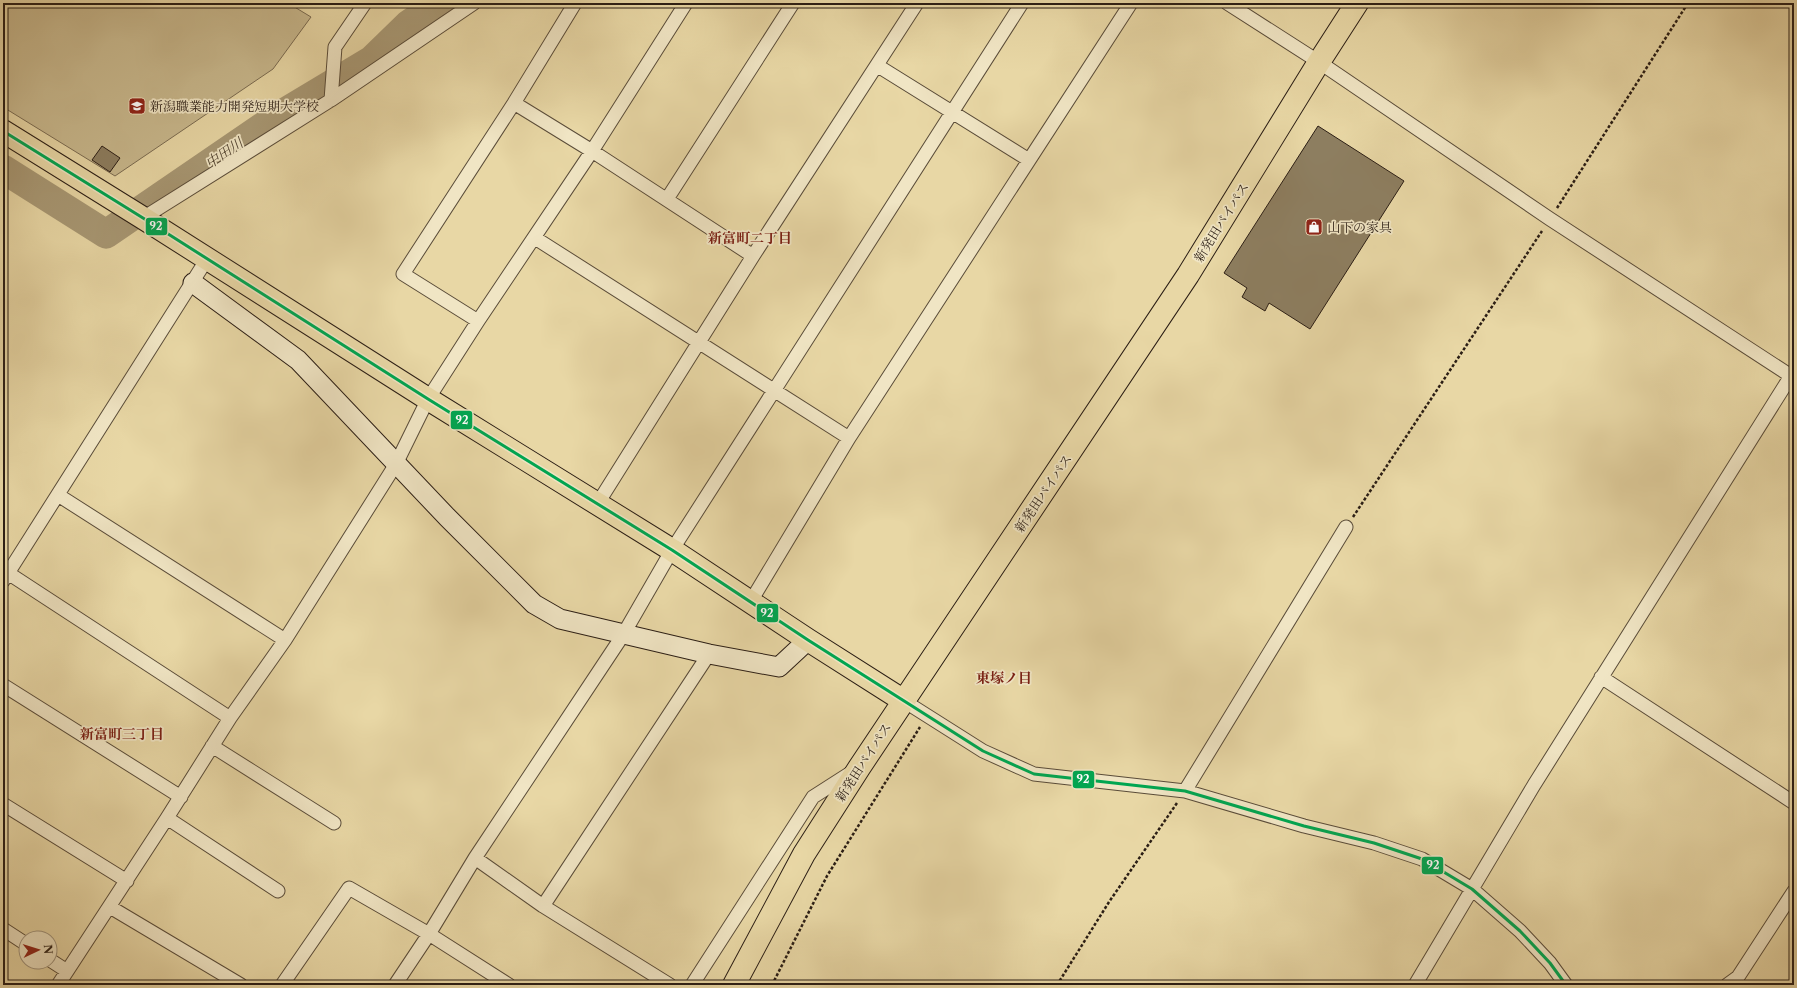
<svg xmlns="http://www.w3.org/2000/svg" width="1797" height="988" viewBox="0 0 1797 988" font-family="'Libre Caslon Text','Noto Serif JP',serif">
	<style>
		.green { fill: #c8b88d; stroke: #7a6b51 }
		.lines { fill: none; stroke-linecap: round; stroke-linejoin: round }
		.river { stroke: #a89874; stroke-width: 29 }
		.building { fill: #8d7e60; stroke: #2b1e15 }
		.street-casing { stroke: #5a4c39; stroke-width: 15 }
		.secondary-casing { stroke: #2b1e15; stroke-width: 21 }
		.highway-casing { stroke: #2b1e15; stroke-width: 24 }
		.path { stroke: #2b1e15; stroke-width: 2.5; stroke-dasharray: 3 2; stroke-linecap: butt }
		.street { stroke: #f0e5c4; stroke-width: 13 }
		.secondary { stroke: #f0e5c4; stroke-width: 19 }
		.highway { stroke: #e8d7a5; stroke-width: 22 }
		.bus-1-casing { stroke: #f0e5c4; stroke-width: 6 }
		.bus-1 { stroke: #00a651; stroke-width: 3 }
		.labels { text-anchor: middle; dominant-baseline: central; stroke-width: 3.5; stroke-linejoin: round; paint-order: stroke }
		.poi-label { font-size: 13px; fill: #2b1e15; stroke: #f0e5c4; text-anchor: start }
		.street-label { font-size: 13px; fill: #2b1e15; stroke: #f0e5c4 }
		.water-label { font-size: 14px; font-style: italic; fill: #574936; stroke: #f0e5c4 }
		.neighbourhood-label { font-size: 14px; font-weight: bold; fill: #7a1f14; stroke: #f0e5c4 }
		.line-badge { stroke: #f0e5c4; stroke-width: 1.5 }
		.badge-label { font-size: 11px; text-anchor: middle; font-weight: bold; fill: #fff }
	</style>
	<rect width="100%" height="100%" fill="#e8d7a5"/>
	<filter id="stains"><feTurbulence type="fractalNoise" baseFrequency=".005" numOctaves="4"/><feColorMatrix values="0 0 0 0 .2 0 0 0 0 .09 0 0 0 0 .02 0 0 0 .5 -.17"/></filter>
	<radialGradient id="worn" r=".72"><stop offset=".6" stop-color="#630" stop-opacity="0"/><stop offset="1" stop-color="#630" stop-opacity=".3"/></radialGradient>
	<!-- green -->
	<path class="green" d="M3,3H288L311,17L273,69L115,176L3,107Z"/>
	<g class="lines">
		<!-- river -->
		<path class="river" d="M3,169L106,234L277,117L372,60L409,24L440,3"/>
	</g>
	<!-- building -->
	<path class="building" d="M1318,126L1404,181L1310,329L1269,303L1265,311L1242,297L1247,288L1224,273Z
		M102,146L120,158L110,172L92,160Z"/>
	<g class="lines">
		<!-- street casing -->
		<g class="street-casing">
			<path id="street" d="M1227,3L1319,62L1550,219L1791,376
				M878,66L1029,160
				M331,100L335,47L365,3
				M514,103L592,151L753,256
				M667,199L793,3
				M143,218L331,100L474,3
				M535,238L849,438
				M478,321L403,274L514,103L575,3
				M58,495L285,640
				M598,503L753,256L917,3
				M8,573L230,718
				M3,581L207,259
				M751,601L849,438L1131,3
				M1601,677L1794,803
				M3,685L181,797
				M904,701L983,751L1034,774L1185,791L1304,826L1374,843L1422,859L1472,889L1520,931L1550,963L1566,985
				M212,746L334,823
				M1185,791L1346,527
				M3,804L127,881
				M167,818L278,891
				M475,858L543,906L670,985
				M543,906L709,654
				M110,907L241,985
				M3,929L26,944
				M50,960L67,971
				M58,985L167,818L230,718L285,640L396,464L428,399L478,321L592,151L686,3
				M282,985L349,888L429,934L509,985
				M395,985L429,934L475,858L623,635L672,550L1022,3
				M692,985L813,797L852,772
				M1415,985L1534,785L1794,371
				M1727,985L1738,977L1794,891"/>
		</g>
		<!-- secondary casing -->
		<g class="secondary-casing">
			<path id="secondary" d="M193,283L298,360L447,517L534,604L560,619L709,654L779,667L808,640"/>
		</g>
		<!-- highway casing -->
		<g class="highway-casing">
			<path id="highway" d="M3,131L143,218L428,399L672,550L808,640L904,701
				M734,985L804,854L859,768L1188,275L1319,62L1357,3"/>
		</g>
		<!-- path -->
		<path class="path" d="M1557,208L1688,3
			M1353,517L1542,231
			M772,985L827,876L920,727
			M1057,985L1109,902L1177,803"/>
		<!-- street -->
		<use href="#street" class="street"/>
		<!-- secondary -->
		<use href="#secondary" class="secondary"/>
		<!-- highway -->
		<use href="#highway" class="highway"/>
		<!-- bus-1 casing -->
		<g class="bus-1-casing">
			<path id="bus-1" d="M3,131L143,218L428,399L672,550L808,640L983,751L1034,774L1185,791L1304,826L1374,843L1422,859L1472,889L1520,931L1550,963L1566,985"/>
		</g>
		<!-- bus-1 -->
		<use href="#bus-1" class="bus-1"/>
	</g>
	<!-- icons -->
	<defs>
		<g id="university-square" transform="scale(0.9)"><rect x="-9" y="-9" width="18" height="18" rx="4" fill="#8f2418" stroke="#f0e5c4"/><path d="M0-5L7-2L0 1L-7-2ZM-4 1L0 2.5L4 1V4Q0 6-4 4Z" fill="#fff"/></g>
		<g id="shop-square" transform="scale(0.9)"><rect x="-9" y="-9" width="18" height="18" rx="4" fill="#8f2418" stroke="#f0e5c4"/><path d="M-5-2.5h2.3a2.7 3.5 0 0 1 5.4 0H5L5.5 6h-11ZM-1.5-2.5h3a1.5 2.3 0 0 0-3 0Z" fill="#fff"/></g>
	</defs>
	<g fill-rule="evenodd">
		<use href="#university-square" x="137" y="106"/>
		<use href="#shop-square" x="1314" y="227"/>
	</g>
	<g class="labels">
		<!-- poi labels -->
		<g class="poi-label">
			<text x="150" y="106">新潟職業能力開発短期大学校</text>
			<text x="1327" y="227">山下の家具</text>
		</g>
		<!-- street labels -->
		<g class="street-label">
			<text transform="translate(1221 222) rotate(-58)">新発田バイパス</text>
			<text transform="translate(1043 493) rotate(-56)">新発田バイパス</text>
			<text transform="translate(863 762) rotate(-57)">新発田バイパス</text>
		</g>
		<!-- water labels -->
		<g class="water-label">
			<text transform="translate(224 153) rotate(-34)">中田川</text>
		</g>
		<!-- neighbourhood labels -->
		<g class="neighbourhood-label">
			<text x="750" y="238">新富町二丁目</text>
			<text x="1004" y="678">東塚ノ目</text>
			<text x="122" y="734">新富町三丁目</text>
		</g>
	</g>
	<g class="line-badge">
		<rect x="145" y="217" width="23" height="19" rx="4" fill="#00a651"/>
		<rect x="450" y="410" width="23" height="20" rx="4" fill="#00a651"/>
		<rect x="756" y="603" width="23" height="20" rx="4" fill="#00a651"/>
		<rect x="1072" y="770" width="23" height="19" rx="4" fill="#00a651"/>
		<rect x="1421" y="856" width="23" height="19" rx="4" fill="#00a651"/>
	</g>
	<g class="badge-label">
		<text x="156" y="230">92</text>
		<text x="462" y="424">92</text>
		<text x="767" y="617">92</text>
		<text x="1083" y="783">92</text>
		<text x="1433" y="869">92</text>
	</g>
	<!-- margin -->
	<rect width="1797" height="988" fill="none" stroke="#e8d7a5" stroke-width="16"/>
	<rect x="4" y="4" width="1789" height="980" fill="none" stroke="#2b1e15" stroke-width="2"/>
	<rect x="8" y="8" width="1781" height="972" fill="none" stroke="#2b1e15"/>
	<!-- north arrow -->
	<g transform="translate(38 950) rotate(86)"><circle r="19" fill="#f0e5c4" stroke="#a1957e"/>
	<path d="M0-3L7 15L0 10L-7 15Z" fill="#8f2418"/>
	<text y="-6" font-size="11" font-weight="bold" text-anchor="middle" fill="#2b1e15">N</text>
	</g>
	<rect width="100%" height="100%" filter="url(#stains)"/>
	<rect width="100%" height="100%" fill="url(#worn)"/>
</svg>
